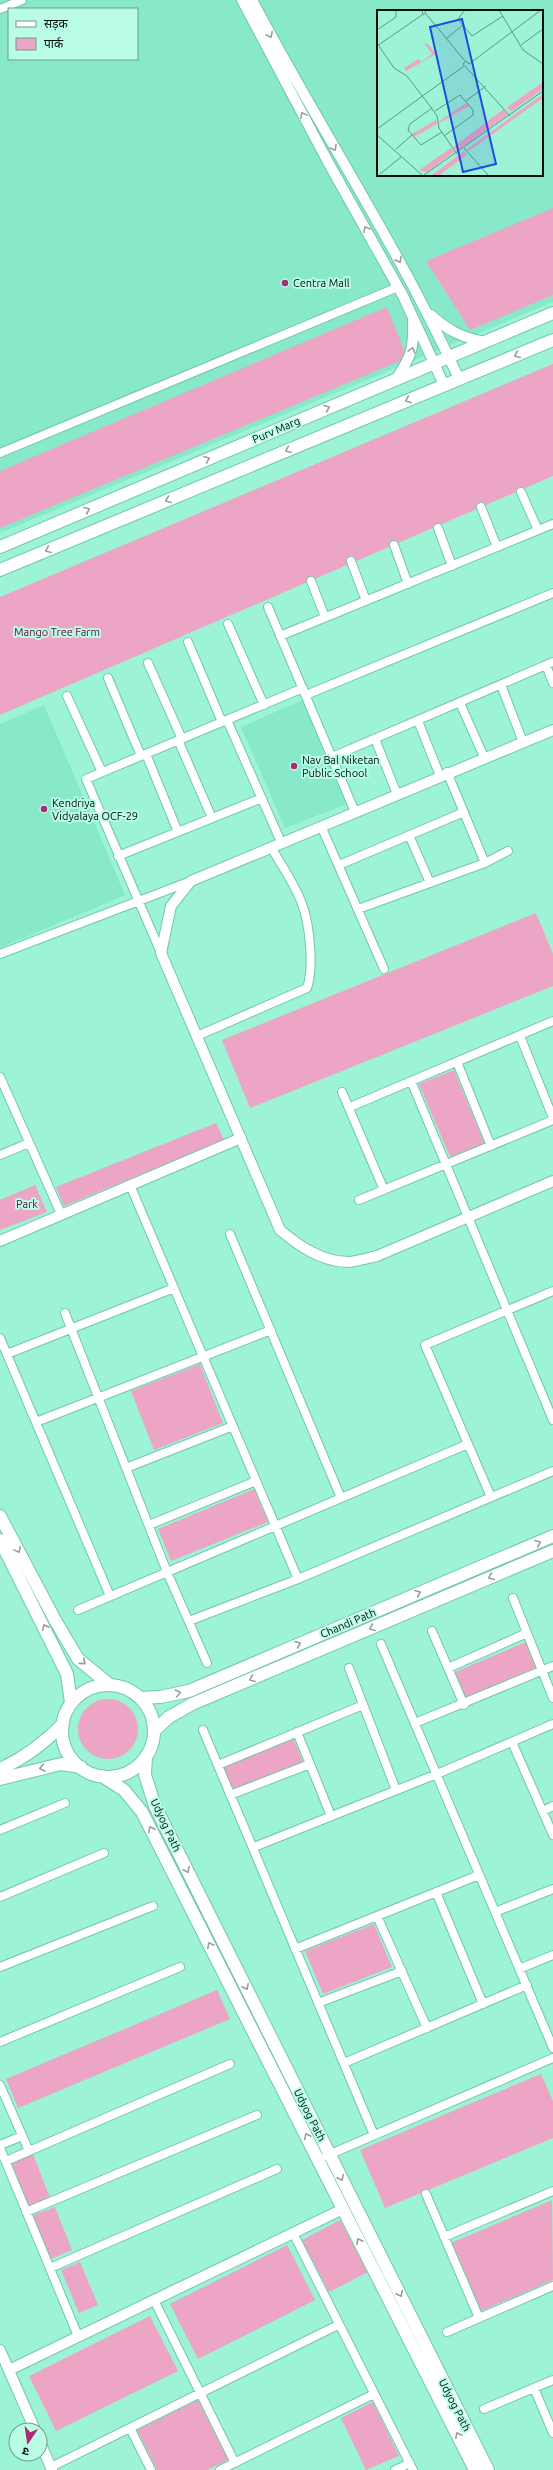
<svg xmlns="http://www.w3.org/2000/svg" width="553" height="2470" viewBox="0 0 553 2470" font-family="Ubuntu,'Noto Sans Devanagari',sans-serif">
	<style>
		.built { fill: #87e9c9; fill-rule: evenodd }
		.green { fill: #eca5c4 }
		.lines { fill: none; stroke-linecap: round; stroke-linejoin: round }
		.minor-casing { stroke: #71c7ac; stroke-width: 10 }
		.tertiary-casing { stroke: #71c7ac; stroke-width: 12 }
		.secondary-casing { stroke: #71c7ac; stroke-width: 14 }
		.minor { stroke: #fff; stroke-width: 8 }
		.tertiary { stroke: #fff; stroke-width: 10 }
		.secondary { stroke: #fff; stroke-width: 12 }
		.oneway { stroke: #999f9d }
		.poi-dot { fill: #ad2a74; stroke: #b9fde5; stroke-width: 1.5 }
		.labels { text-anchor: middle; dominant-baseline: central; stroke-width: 4; stroke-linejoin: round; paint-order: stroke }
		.poi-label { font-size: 11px; fill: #001009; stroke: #b9fde5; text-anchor: start }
		.street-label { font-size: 11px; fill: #001009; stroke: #b9fde5 }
		.park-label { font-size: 11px; fill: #670440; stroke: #b9fde5 }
		.inset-road { fill: none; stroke: #5e9884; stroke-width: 1 }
		.view { fill: #1d4ed8; fill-opacity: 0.15; stroke: #1d4ed8; stroke-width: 2 }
		.inset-edge { fill: none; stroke: #001009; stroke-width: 2 }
	</style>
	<rect width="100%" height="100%" fill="#9cf3d6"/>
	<!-- built -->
	<path class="built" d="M0,0H553V302L0,533ZM9,9H137V59H9ZM378,11H542V175H378Z
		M303,700L347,804L285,828L241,727Z
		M44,705L125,895L0,948V724Z"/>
	<!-- green -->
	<path class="green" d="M553,208V295L470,330L426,261Z
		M387,307L407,358L0,528V471Z
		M553,364V476L0,715V597Z
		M536,913L553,954V986L250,1108L222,1040Z
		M454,1070L485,1145L451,1159L419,1084Z
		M216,1123L224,1140L64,1206L56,1187Z
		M35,1185L47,1212L0,1230V1200Z
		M200,1364L223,1423L154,1450L131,1391Z
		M254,1489L268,1522L171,1561L158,1529Z
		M526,1642L537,1668L466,1698L455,1672Z
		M78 1729a30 30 0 1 1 60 0a30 30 0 1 1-60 0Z
		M292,1735L303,1762L233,1792L221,1765Z
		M374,1924L392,1967L323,1994L305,1951Z
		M217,1990L230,2019L18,2108L6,2079Z
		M541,2074L553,2101V2138L385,2208L360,2150Z
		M33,2154L50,2198L28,2206L11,2163Z
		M552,2200L553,2280L481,2311L451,2243Z
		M55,2207L72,2250L51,2259L33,2215Z
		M340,2220L368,2272L329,2292L302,2240Z
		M287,2245L315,2300L198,2359L170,2304Z
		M80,2262L98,2305L79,2313L61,2270Z
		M150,2316L178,2371L56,2431L29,2376Z
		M198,2400L228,2460L207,2470H157L137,2430Z
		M373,2402L399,2456L366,2470L341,2418Z"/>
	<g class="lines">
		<!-- minor casing -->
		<g class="minor-casing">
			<path id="minor" d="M0,9L22,0
				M0,453L398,287
				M521,492L538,530
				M481,507L497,547
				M438,528L452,566
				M394,545L408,584
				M351,561L366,601
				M311,581L325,617
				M268,607L355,812
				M228,624L264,705
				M280,636L553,524
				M188,642L222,722
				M148,663L182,739
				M546,665L553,683
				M108,678L141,756
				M501,685L523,742
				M306,695L553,593
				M67,696L102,772
				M460,703L484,757
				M227,720L281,842
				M418,721L440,776
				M375,739L397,794
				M178,740L212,818
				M146,754L178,832
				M332,757L553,662
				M447,772L485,863
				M321,826L384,969
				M409,835L430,883
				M118,856L262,798
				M339,865L464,812
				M358,909L485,863L508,851
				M161,953L86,779L303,688
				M0,954L191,881
				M197,1036L307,988C314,968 310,925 302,904C295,884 281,865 271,847
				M520,1036L553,1118
				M457,1062L491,1146
				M0,1077L61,1214
				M411,1081L553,1420
				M342,1092L384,1190
				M350,1107L553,1021
				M0,1155L29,1143
				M130,1185L298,1579
				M359,1200L553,1120
				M230,1234L341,1498
				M65,1313L167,1572L207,1663
				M0,1338L110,1596
				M7,1354L174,1288
				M36,1422L271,1330
				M126,1468L233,1426
				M491,1497L425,1345L553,1291
				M149,1525L256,1481
				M513,1598L553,1698
				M78,1610L468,1444
				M189,1621L298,1579L553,1471
				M432,1631L464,1705
				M381,1644L553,2048
				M349,1668L396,1790
				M448,1668L527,1633
				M415,1723L553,1666
				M203,1730L374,2135
				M297,1732L331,1816
				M512,1742L553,1835
				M218,1765L363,1705
				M230,1795L310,1764
				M543,1811L553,1806
				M0,1830L65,1803
				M254,1847L437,1774L553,1724
				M436,1892L483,2004
				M0,1897L104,1853
				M495,1912L553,1889
				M377,1916L427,2028
				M295,1949L479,1875
				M0,1967L153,1906
				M519,1969L553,1955
				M318,2003L402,1971
				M0,2042L180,1967
				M344,2063L527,1985
				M0,2085L29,2151
				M0,2145L22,2136
				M0,2148L78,2336
				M326,2156L553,2058
				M6,2161L230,2064
				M426,2194L479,2318
				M26,2212L257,2115
				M293,2233L413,2470
				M444,2237L553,2191
				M50,2268L277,2169
				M154,2300L235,2463
				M447,2332L553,2286
				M534,2388L553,2433
				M484,2409L553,2380
				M130,2428L151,2470
				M51,2467L338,2325
				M220,2470L374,2394
				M395,2470L410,2463"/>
		</g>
		<!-- tertiary casing -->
		<g class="tertiary-casing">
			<path id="tertiary" d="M242,0L328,162L403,296L444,385
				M252,0C319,127 399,248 459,379
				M431,315C448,331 462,337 484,342
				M396,379C411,357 414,349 413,322
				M553,730L191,881L171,906L161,953L280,1230C299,1246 322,1262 349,1262C358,1261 368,1258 377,1256L553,1181
				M0,1241L241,1138
				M0,2350L35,2430
				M9,2370L343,2209
				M40,2442L52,2470"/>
		</g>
		<!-- secondary casing -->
		<g class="secondary-casing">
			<path id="secondary" d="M0,547L553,313
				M0,570L553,340
				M0,1516L55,1620L78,1659L110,1685
				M0,1540L67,1674L71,1703
				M62 1731a46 46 0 1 1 92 0a46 46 0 1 1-92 0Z
				M140,1698L160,1697L189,1691L553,1536
				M154,1731L169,1717L192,1704L553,1551
				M146,1756L145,1775L155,1806L488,2470
				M0,1769C25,1758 44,1743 63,1724
				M102,1776L124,1790L142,1812L475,2470
				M0,1779L61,1764L81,1767"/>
		</g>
		<!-- minor -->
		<use href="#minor" class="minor"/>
		<!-- tertiary -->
		<use href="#tertiary" class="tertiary"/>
		<!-- secondary -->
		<use href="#secondary" class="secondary"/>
	</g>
	<!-- one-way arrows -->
	<defs><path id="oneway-chevron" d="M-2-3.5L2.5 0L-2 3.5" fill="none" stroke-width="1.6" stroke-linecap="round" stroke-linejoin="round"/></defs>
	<g class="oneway">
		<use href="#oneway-chevron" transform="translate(270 35) rotate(62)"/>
		<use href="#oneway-chevron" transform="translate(303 115) rotate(-118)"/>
		<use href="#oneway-chevron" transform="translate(334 148) rotate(60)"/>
		<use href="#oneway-chevron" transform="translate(366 229) rotate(-119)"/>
		<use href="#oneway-chevron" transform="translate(399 260) rotate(60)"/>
		<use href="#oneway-chevron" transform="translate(412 350) rotate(-75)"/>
		<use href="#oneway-chevron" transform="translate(517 355) rotate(157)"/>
		<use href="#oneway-chevron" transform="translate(408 400) rotate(157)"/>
		<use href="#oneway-chevron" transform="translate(327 408) rotate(-23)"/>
		<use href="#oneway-chevron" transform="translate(288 450) rotate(157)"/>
		<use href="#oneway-chevron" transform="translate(207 459) rotate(-23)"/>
		<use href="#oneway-chevron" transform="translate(168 500) rotate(157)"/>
		<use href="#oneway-chevron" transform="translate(87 510) rotate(-23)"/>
		<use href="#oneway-chevron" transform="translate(48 550) rotate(157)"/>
		<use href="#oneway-chevron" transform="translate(538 1543) rotate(-23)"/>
		<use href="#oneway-chevron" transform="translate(18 1550) rotate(62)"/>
		<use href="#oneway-chevron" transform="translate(491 1577) rotate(157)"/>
		<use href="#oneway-chevron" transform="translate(418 1593) rotate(-23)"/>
		<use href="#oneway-chevron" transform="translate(45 1627) rotate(-115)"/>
		<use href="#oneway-chevron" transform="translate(372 1628) rotate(157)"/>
		<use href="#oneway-chevron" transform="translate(298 1644) rotate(-23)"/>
		<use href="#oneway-chevron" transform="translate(83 1662) rotate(40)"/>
		<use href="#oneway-chevron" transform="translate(252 1679) rotate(157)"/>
		<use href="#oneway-chevron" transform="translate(178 1693) rotate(-12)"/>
		<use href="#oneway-chevron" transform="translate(42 1768) rotate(169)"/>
		<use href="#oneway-chevron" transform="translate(151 1829) rotate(-117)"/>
		<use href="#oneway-chevron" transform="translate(187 1870) rotate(63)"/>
		<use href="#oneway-chevron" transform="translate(210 1945) rotate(-117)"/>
		<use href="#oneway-chevron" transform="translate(246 1987) rotate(63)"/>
		<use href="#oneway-chevron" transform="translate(307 2136) rotate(-117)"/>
		<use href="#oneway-chevron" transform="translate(341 2178) rotate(63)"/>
		<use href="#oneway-chevron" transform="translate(359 2241) rotate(-117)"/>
		<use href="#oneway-chevron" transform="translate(400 2294) rotate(63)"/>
		<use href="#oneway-chevron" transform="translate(458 2435) rotate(-117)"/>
	</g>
	<!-- markers -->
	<g class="poi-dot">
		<circle cx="285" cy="283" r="4"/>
		<circle cx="294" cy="766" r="4"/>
		<circle cx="44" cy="809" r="4"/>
	</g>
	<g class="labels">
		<!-- poi labels -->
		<g class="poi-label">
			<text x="293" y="283">Centra Mall</text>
			<text x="302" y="760">Nav Bal Niketan<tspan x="302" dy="13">Public School</tspan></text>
			<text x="52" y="803">Kendriya<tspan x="52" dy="13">Vidyalaya OCF-29</tspan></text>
		</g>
		<!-- street labels -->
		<g class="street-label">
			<text transform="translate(276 430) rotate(-23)">Purv Marg</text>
			<text transform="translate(348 1623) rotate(-23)">Chandi Path</text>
			<text transform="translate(166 1825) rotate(65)">Udyog Path</text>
			<text transform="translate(310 2115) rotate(63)">Udyog Path</text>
			<text transform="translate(455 2405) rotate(63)">Udyog Path</text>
		</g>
		<!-- park labels -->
		<g class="park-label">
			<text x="57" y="632">Mango Tree Farm</text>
			<text x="27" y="1204">Park</text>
		</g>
	</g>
	<!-- overview -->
	<g transform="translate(377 10)">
		<rect width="166" height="166" fill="#9cf3d6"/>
		<path d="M47,33L51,34L59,44L29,61L27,58L41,49L44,52L55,44ZM166,72V79L135,101L129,98ZM166,84V88L92,141L90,139ZM89,93L92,96L62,113L61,112ZM127,99L130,105L80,141L76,137ZM59,110L60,114L37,127L35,124ZM74,138L77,142L50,162L42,160ZM87,141L90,145L61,166H54Z" fill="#eca5c4"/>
		<path class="inset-road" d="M45,0L46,5L49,3L47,0M88,0L81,9L95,26L126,6M122,0L146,40L166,54M49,4L88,51M0,20L19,7V0M70,28L86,15M0,33L17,58L30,66L53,96L60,106L62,118L80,144M144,35L166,19M0,36L45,5M92,54L164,0M92,54L89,51L86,54L133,106M89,91L109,76M55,98L33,114L31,120L44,135L65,122M58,101L83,85L96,100V105L67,126M0,119L87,56M0,125L45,165M87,138L112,166M19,139L35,125M3,164L24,147M47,165L166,81"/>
		<path class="view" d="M85,9L119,154L86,162L53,17Z"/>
		<rect width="166" height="166" class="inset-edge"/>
	</g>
	<!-- legend -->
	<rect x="8" y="8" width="130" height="52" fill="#b9fde5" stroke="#6f9e8d"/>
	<rect x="16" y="21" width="20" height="6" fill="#ffffff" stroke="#6f9e8d"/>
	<text x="44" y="28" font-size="12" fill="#001009">सड़क</text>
	<rect x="16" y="38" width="20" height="12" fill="#eca5c4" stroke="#6f9e8d"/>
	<text x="44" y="48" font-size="12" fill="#001009">पार्क</text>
	<!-- north arrow -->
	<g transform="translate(28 2442) rotate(193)"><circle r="19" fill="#b9fde5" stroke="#6f9e8d"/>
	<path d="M0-3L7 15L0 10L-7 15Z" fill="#ad2a74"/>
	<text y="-6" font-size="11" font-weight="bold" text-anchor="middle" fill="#001009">उ</text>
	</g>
</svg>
